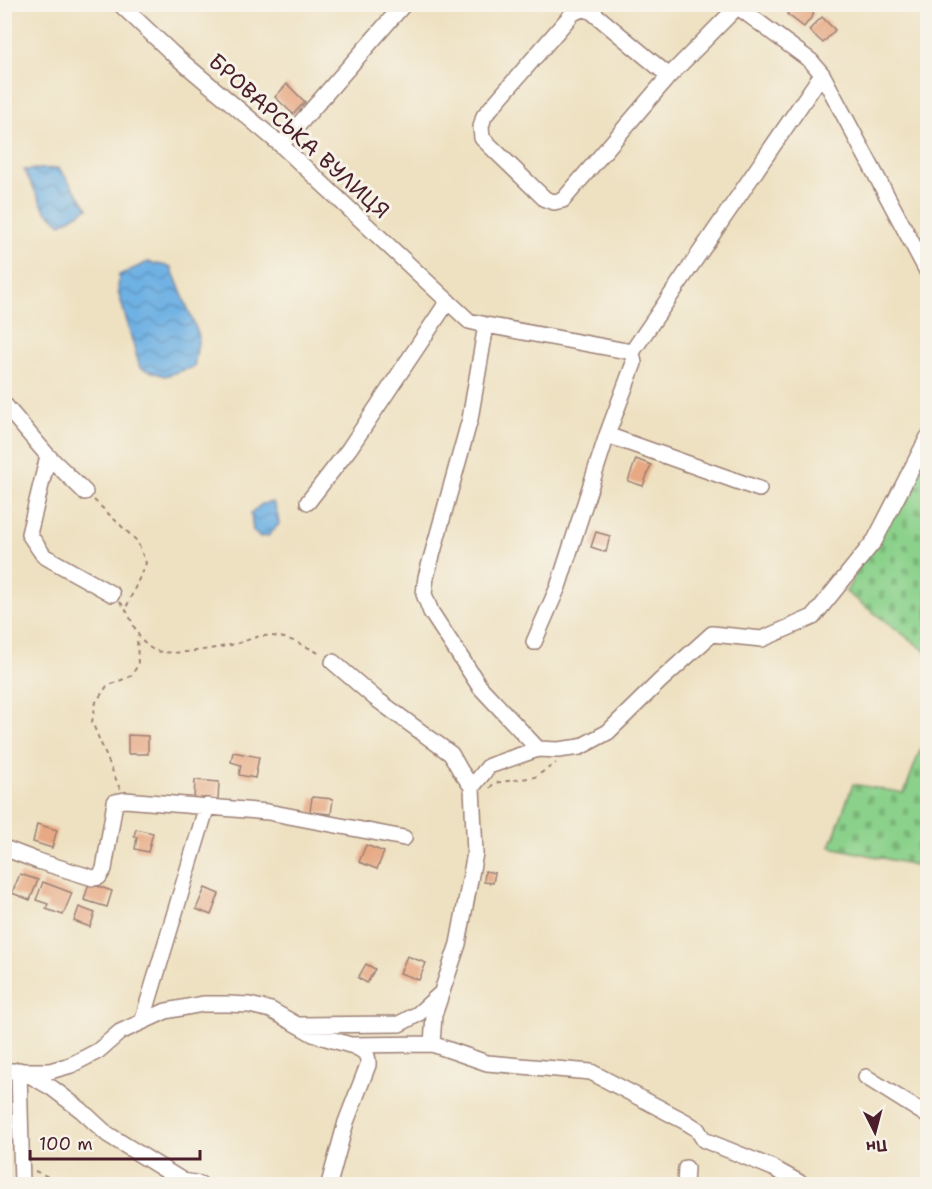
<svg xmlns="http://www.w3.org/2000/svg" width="932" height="1189" viewBox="0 0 932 1189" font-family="'Shantell Sans',sans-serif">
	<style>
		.cemetery { fill: url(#cemetery-stones); stroke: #6a785b; stroke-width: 1.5 }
		.water { fill: url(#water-waves); stroke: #5c6887; stroke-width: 1.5 }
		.building { fill: #e7a883 }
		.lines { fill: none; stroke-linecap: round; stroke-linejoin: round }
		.minor-casing { stroke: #9c8076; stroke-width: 18 }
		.path { stroke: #9c8076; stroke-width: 2; stroke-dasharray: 4.5 4.5; stroke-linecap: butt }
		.minor { stroke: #fff; stroke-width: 15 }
		.labels { text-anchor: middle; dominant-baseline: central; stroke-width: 6; stroke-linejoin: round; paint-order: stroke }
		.street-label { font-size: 22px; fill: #4a1f2b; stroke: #f7f3e8 }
	</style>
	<defs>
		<pattern id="cemetery-stones" width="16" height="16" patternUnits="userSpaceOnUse" patternTransform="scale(1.5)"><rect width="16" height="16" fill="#8bd18b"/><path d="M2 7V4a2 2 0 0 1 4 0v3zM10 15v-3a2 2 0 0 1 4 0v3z" fill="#79b378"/></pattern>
		<pattern id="water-waves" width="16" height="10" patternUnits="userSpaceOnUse" patternTransform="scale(1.5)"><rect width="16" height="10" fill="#6eb1e3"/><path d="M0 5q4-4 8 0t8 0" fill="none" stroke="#5c8fb8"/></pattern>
	</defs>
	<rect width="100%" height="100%" fill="#f7f3e8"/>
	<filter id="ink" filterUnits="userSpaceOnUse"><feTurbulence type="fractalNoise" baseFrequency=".0167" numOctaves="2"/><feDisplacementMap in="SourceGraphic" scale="12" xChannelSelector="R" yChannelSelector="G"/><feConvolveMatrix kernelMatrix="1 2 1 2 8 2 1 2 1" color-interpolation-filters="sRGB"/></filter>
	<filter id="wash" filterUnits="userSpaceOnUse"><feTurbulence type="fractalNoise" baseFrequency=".008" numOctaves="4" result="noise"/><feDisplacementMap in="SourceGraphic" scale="24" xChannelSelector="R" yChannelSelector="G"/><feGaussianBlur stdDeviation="1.35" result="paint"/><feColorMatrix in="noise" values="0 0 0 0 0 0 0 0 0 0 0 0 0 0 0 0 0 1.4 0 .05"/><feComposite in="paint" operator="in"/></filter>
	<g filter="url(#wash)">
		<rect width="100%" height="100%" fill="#eee1c1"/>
		<!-- cemetery -->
		<path class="cemetery" d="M927,456V652L846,592L887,516Z
			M927,732V870L915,865L830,847L853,784L904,793Z"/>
		<!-- water -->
		<path class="water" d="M59,168L88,208L61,224L45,210L24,170Z
			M148,262L171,267L199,336L194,367L165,376L140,368L118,291L119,275Z
			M273,502L277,512L279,524L268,536L259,537L253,531L251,513L262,504Z"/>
		<g id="blocks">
			<!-- building -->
			<path class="building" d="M795,4H802L814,14L804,27L787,14Z
				M822,17L835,30L823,43L809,30Z
				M287,84L305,102L293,114L275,97Z
				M636,459L651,465L643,486L628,481Z
				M596,532L610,536L606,552L591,547Z
				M128,735L148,736V754H128Z
				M233,752L259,757L255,778L239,775L241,765L231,762Z
				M195,780L219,782L218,800L194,799Z
				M312,797L333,799L331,814L310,812Z
				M37,824L57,830L52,848L33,842Z
				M136,829L153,833L148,852L135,849L137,837L134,836Z
				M366,845L384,852L377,869L359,862Z
				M485,871L495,873L493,883L484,882Z
				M20,874L38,880L30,900L12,893Z
				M43,882L72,893L63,915L46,909L48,904L36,900Z
				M89,883L112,891L107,907L84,900Z
				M205,888L219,894L211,915L196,909Z
				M79,907L95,913L90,927L74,921Z
				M407,956L426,963L419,980L400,973Z
				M366,964L375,969L367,983L358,978Z"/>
		</g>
	</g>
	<g filter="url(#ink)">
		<use href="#blocks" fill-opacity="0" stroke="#9c8076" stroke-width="1.5"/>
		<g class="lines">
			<!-- minor casing -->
			<g class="minor-casing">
				<path id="minor" d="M120,4L173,54L281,145L469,321L486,325L470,419L426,577L424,594L431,612L480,687L538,749L558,750L580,747L608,732L660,681L712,634L762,639L813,617L875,540L928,437
					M734,4L811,61L822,74L928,273
					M669,76L591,11L582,9L573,13L484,116L481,127L482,138L545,199L554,202L563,200L669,76L737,7
					M281,145L404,4
					M486,325L632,352
					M4,404L48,456L29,534L44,556L112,594
					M607,435L759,489
					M48,456L85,492
					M308,502L349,449L448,301
					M534,642L558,587L607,435L634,363L632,352L822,74
					M333,662L375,698L451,754L460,770L472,787
					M4,848L38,861L93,878L99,877L104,869L115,802L125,800L268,812L404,838
					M142,1022L207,806
					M298,1025L399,1024L418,1014L439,995
					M432,1044L434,1015L458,944L475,853L472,787L489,766L538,749
					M19,1070L22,1184
					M4,1071H50L71,1065L98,1051L120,1032L166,1011L203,1004H228L249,1005L271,1010L313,1034L350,1045L432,1044L487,1063L591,1072L686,1122L697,1129L704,1140L773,1168L802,1184
					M22,1071L52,1088L81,1110L107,1134L183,1181L200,1184
					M866,1077L928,1116
					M329,1184L346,1122L368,1065C369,1052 362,1050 351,1045
					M685,1184L686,1168"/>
			</g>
			<!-- path -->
			<path class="path" d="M94,500L137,541L146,563L126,608
				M120,602C134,617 134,640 154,650C170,657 218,648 235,644C244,642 253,637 262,636C284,634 304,645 322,655
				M490,788L494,783L535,777L556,763
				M120,789L92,722L96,702L107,686L131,676L138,665L137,636
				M35,1171L51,1178L59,1184"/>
			<!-- minor -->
			<use href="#minor" class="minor"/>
		</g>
	</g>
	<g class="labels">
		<!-- street labels -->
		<g class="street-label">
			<text transform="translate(299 136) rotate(42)">БРОВАРСЬКА ВУЛИЦЯ</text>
		</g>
	</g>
	<!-- margin -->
	<rect width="932" height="1189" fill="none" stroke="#f7f3e8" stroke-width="24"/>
	<!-- north arrow -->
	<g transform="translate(875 1132) rotate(174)" stroke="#f7f3e8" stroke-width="4.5" paint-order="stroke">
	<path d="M0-4.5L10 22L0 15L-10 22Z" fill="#4a1f2b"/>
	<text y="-9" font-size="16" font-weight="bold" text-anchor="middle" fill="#4a1f2b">Пн</text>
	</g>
	<!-- scale -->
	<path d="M30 1150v9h170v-9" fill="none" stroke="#4a1f2b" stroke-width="3"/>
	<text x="39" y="1150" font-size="18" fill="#4a1f2b" stroke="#f7f3e8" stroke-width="4.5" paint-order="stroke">100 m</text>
</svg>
